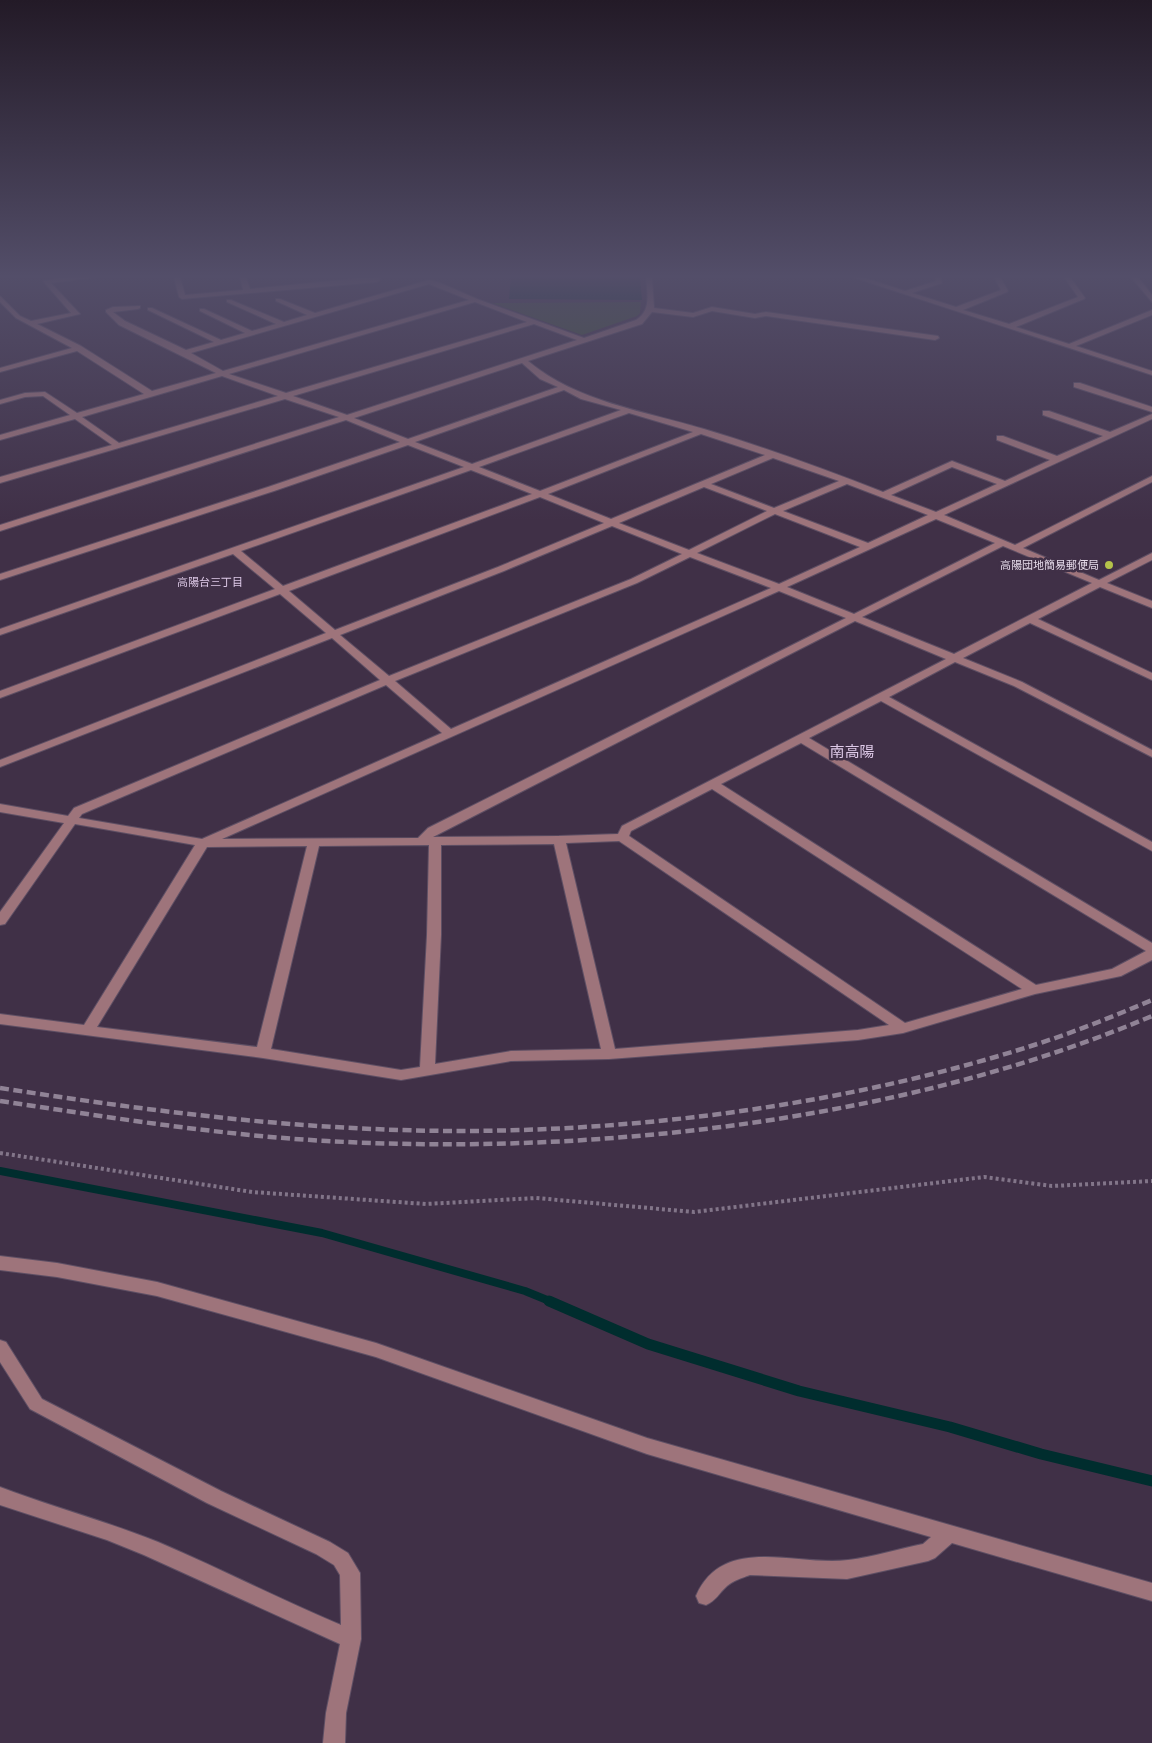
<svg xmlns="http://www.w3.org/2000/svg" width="1152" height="1743" viewBox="0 0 1152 1743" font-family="'Source Sans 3','Noto Sans JP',sans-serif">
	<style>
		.green { fill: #3c5333 }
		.water { fill: #002d2e }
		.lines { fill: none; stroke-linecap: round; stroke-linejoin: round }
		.stream-far1 { stroke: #002d2e; stroke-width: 8 }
		.stream { stroke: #002d2e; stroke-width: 11 }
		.minor-casing { stroke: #5e4f64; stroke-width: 2 }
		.path { stroke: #827589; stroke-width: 4; stroke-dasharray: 3 3; stroke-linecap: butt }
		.minor { fill: #9e747b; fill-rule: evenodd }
		.rail { stroke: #908396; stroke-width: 4.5; stroke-dasharray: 9 4.5; stroke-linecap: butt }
		.poi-dot { fill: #b4c24a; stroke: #403047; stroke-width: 2 }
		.labels { text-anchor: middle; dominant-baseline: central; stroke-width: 5; stroke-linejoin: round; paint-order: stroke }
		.far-poi-label { font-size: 11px; fill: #e5dbea; stroke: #403047; text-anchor: end }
		.far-neighbourhood-label { font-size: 11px; fill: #decae8; stroke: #403047 }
		.quarter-label { font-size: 15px; fill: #decae8; stroke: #403047 }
	</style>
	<rect width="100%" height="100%" fill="#403047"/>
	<!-- green -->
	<path class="green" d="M641,302L640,313L637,316L582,335L492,303Z"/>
	<!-- water -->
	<path class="water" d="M511,277H640L642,300L509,299Z"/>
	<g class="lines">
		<!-- stream-far1 -->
		<path class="stream-far1" d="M0,1171L322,1233L525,1291L552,1302"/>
		<!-- stream -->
		<path class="stream" d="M549,1301L648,1344L799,1391L950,1427L1041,1454L1152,1481"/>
		<!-- minor casing -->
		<g class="minor-casing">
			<path id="minor" d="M68,277H96L51,283L80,314L37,324L81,346L152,391L216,373L119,325L106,312V310L113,307L140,306V308L138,309L113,312L125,321L186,350L214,342L148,310V308H152L221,340L245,333L200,311V309H204L252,331L276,324L227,302V300H231L284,322L307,315L276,301V299H280L315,313L429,280L438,282L477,299L584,338L636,320C652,310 647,293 646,277H652L654,308L693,313L712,307L755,314L766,312L938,336L939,338L935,340L766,316L755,318L712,311L693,317L652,312L642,324L528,361C577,402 644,411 704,429C764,447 824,469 883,492L952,461L1005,481L1050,460L997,440V436H1003L1057,456L1103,436L1043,415V411H1049L1110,432L1152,414V419L944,515L1015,545L1152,476V482L1023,548L1099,580L1152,553V560L1107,583L1152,601V608L1100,587L1038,619L1152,673V680L1030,623L963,658L1022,682L1152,750V757L1014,686L955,662L889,697L1152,842V851L881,701L809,738L1152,943V960L1121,976L1035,994L903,1033L858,1040L609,1059L511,1061L401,1080L263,1058L0,1024V1014L84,1025L195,845L75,824L5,924L0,925V912L64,823L0,812V804L68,816L74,808L380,680L332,638L0,767V760L326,633L280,594L0,698V691L275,589L233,554L0,635V629L464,467L408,445L274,491L0,580V574L268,487L400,442L346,420L0,531V525L339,417L285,399L0,483V477L112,445L75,419L0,440V435L70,415L43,396L25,397L0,404V400L25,393L45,392L77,413L144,394L77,351L0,372V368L72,348L16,318L0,302V296L20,316L31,321L71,313L43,281ZM429,284L469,300L223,371L191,353ZM475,302L527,322L286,393L229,374ZM534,324L577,340L347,415L293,396ZM522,363L540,379L558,387L408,439L354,418ZM222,376L278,396L119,443L82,417ZM564,390L581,399L621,410L472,464L415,442ZM629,413L693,432L540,491L479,467ZM701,434L765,455L611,519L548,494ZM773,458L839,481L774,508L711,484ZM952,467L997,484L936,512L891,495ZM471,470L532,494L283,586L241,551ZM847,484L928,515L868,543L783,511ZM704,487L767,511L689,550L619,523ZM540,497L604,523L498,567L335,630L289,591ZM775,514L860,547L779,584L697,553ZM936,519L995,543L854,614L787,587ZM612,526L682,554L631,579L389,676L340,635L504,571ZM1003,546L1092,583L954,654L862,617ZM690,557L771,588L451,729L395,681L637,583ZM779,591L846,618L428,828L418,838L222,839ZM855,621L946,659L622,826L618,834L559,836L433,837ZM386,685L442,733L202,839L79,818L82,814ZM801,743L1146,951L1112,969L1036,985L721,784ZM712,789L1022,989L905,1023L629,836L631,831ZM619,841L889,1025L858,1030L615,1049L566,843ZM554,844L601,1049L511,1051L435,1064L441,935V845ZM429,845L427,935L420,1067L401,1070L271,1049L319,846ZM307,846L257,1047L97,1027L207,847Z
				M174,277H180L185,295L243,290L240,277H246L250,289L373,277H379L380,280L377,282L182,299L179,297Z
				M852,277H862L905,291L936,281L935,277H941L942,283L912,293L956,307L1001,290L994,277H1000L1008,291L1007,292L963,310L1009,324L1078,297L1064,277H1070L1085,298L1084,299L1016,327L1069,344L1152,310V315L1076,346L1152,371V375Z
				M1131,277H1138L1152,295V302Z
				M1074,383H1080L1152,407V412L1074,387Z
				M0,1256L57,1263L157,1282L376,1343L647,1438L1152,1583V1601L952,1543L935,1558L928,1561L847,1579L750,1575C742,1578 734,1580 727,1586C719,1593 716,1601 706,1605L699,1603L696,1596C723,1533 798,1567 848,1560C873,1557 898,1549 923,1544L931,1537L647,1454L376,1357L157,1296L57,1277L0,1270Z
				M0,1340L6,1342L42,1399L221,1491L330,1542L348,1553L360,1573L361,1639L346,1713L345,1743H323L326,1713L340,1644L144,1555L107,1540L0,1505V1487C52,1507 106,1521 158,1542C219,1568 279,1599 341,1625L340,1575L334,1565L316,1554L207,1503L30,1409L0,1362Z"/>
		</g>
		<!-- path -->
		<path class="path" d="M0,1153L252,1192L426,1204L536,1198L694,1212L984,1177L1052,1186L1152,1181"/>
		<!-- minor -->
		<use href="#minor" class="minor"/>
		<!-- rail -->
		<path class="rail" d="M0,1088C124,1107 249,1124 374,1129C588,1139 828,1111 1031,1046C1072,1033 1112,1017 1152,1000
			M0,1101C108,1117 217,1135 327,1141C595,1156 904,1121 1152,1016"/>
	</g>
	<!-- sky -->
	<linearGradient id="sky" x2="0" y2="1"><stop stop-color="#231a27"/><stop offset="0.53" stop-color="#534e69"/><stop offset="1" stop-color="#534e69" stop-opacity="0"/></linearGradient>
	<rect width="1152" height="521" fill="url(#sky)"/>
	<!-- markers -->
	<circle class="poi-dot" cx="1109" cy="565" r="5"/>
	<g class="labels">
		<!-- far-poi labels -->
		<g class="far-poi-label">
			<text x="1099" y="565">高陽団地簡易郵便局</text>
		</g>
		<!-- far-neighbourhood labels -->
		<g class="far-neighbourhood-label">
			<text x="210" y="582">高陽台三丁目</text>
		</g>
		<!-- quarter labels -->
		<g class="quarter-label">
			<text x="852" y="752">南高陽</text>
		</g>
	</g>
</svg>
